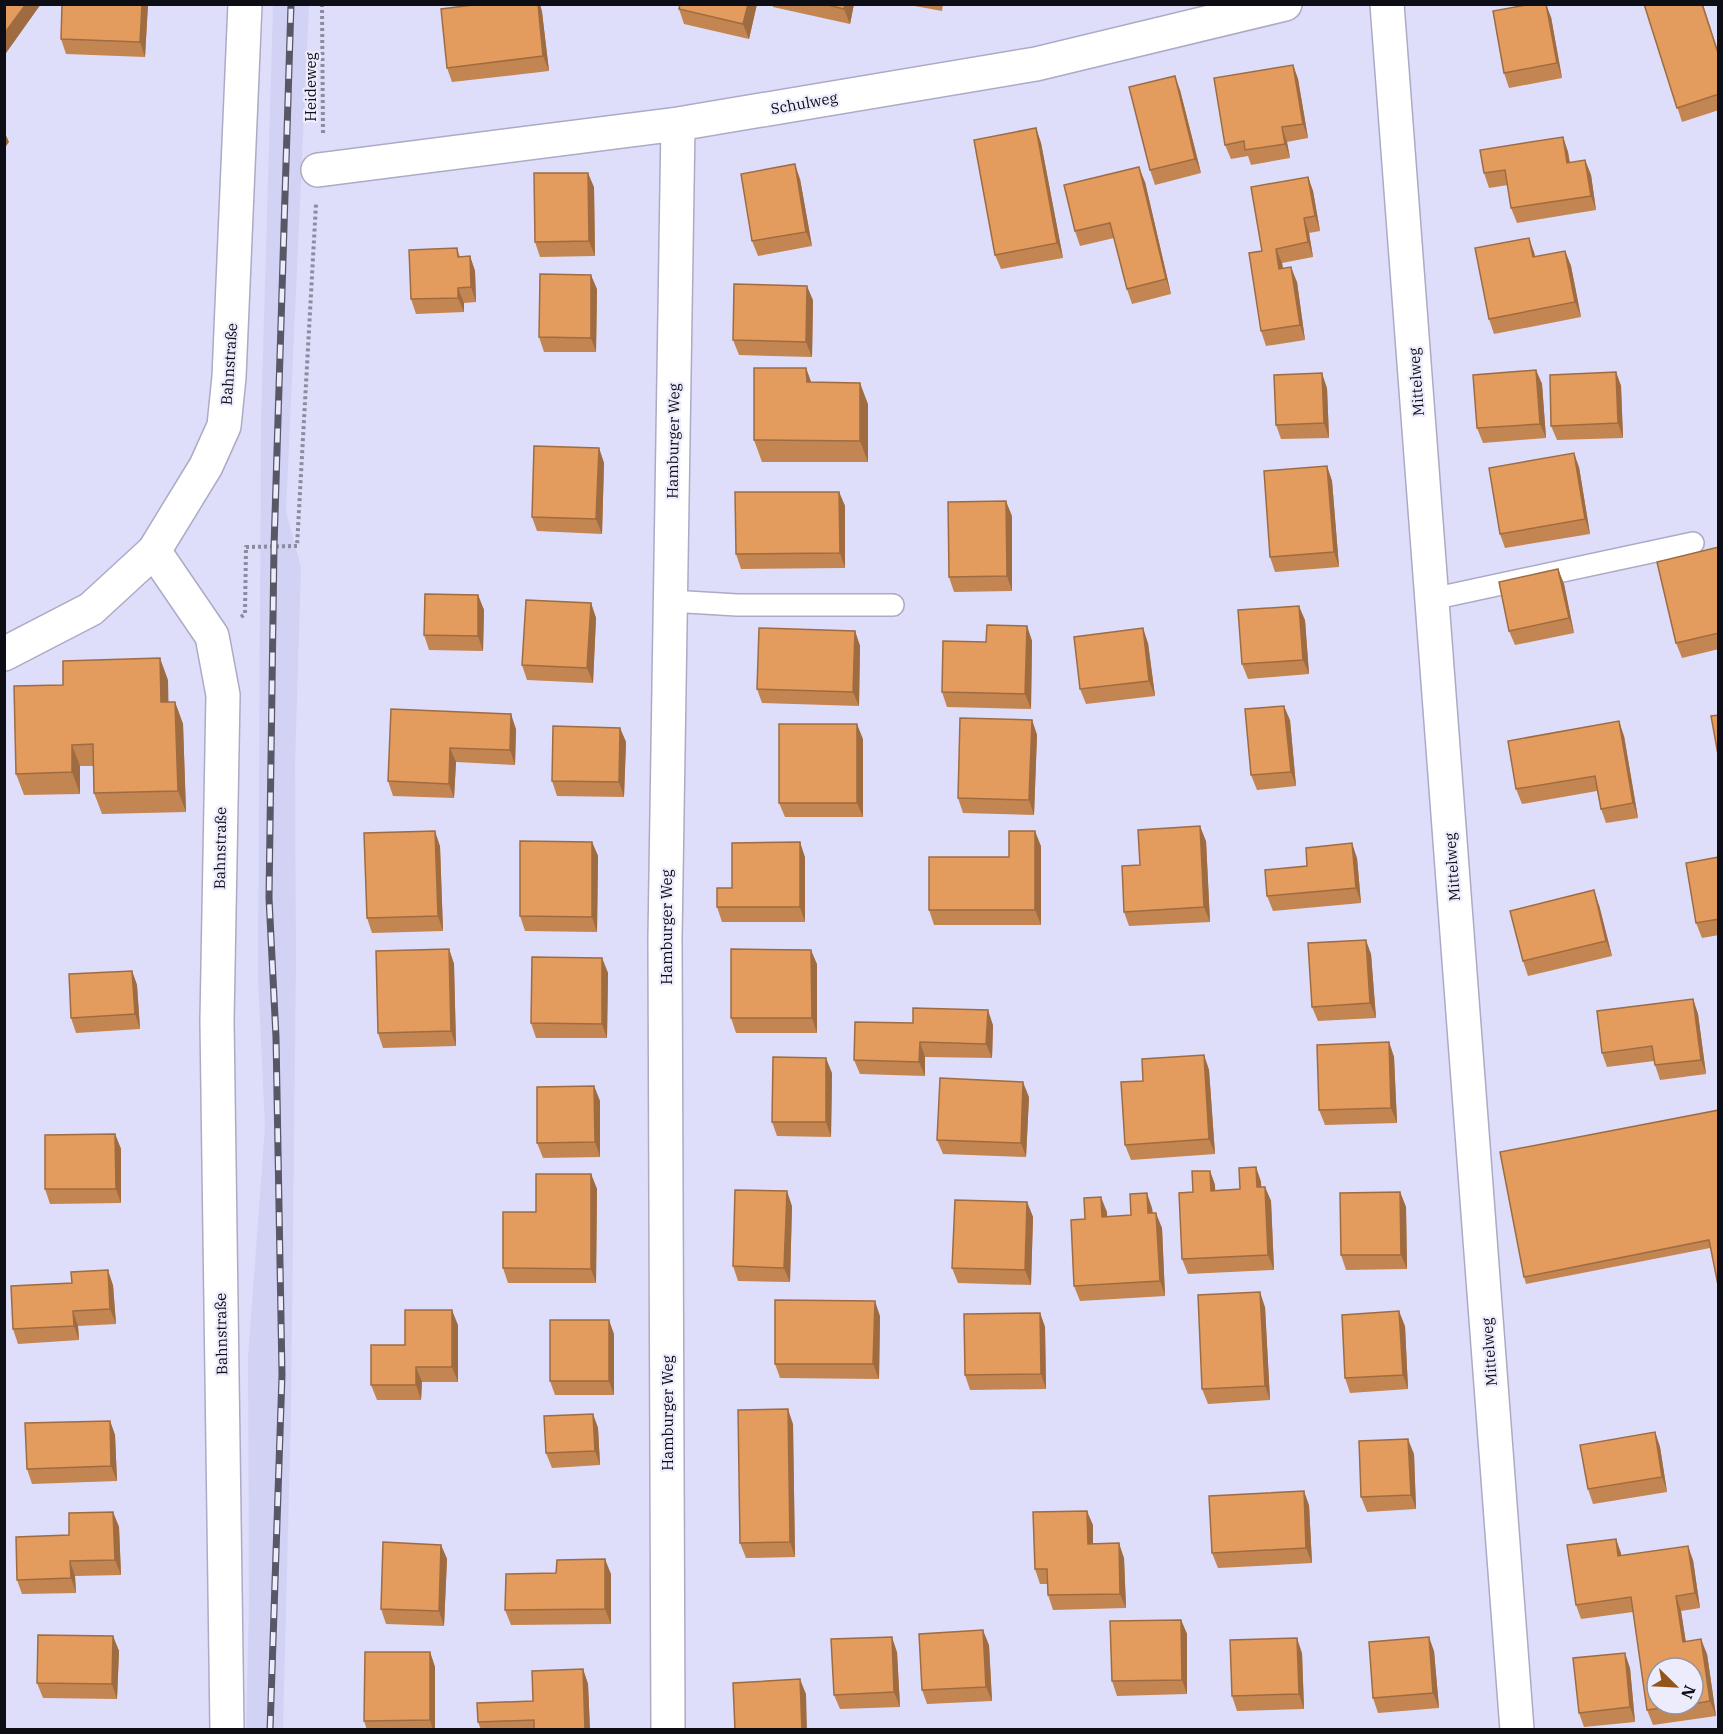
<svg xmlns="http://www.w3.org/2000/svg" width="1723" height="1734" viewBox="0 0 1723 1734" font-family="'IBM Plex Serif',serif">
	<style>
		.built { fill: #d2d2f5 }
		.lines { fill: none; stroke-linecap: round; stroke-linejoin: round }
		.service-casing { stroke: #acabc6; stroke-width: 24 }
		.minor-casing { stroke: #acabc6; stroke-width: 36 }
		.secondary-casing { stroke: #acabc6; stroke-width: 36 }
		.path { stroke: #8c8ca0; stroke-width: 4; stroke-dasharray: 3 3; stroke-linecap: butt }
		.service { stroke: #fff; stroke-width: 21 }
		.minor { stroke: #fff; stroke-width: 33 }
		.secondary { stroke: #fff; stroke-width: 33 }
		.rail-casing { stroke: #575766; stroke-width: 7 }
		.rail { stroke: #ececfd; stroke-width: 4.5; stroke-dasharray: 14; stroke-linecap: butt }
		.wall { fill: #c38551 }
		.shaded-wall { fill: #9f6c42 }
		.building { fill: #e39b5e; stroke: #9f6c42; stroke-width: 1.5 }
		.labels { text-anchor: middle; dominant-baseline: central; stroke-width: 4.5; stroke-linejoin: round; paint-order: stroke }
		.street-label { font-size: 15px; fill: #0d0d16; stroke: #ececfd }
	</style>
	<rect width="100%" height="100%" fill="#dedefa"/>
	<!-- built -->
	<path class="built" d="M309,4L286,512L301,567L295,766L296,962L291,1412L283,1729L246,1730L249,1600L248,1357L265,1126L258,979L261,423L273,5Z"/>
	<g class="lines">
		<!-- service casing -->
		<g class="service-casing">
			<path id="service" d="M1432,599L1693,543
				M670,601L737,605H893"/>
		</g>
		<!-- minor casing -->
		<g class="minor-casing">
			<path id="minor" d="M1387,4L1517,1730
				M318,170L678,124L1036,64L1285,4
				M154,551L212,636L223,695L217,1021L227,1730
				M668,1730L665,938L678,124"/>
		</g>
		<!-- secondary casing -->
		<g class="secondary-casing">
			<path id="secondary" d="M4,654L91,609L154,551L206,466L224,426L229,377L245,4"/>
		</g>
		<!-- path -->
		<path class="path" d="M322,4L323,133
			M241,617L245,614L246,547L297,546L316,204"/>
		<!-- service -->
		<use href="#service" class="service"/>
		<!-- minor -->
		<use href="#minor" class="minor"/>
		<!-- secondary -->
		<use href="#secondary" class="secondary"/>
		<!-- rail casing -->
		<g class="rail-casing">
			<path id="rail" d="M270,1730L282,1375L276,1037L269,898L274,547L291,4"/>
		</g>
		<!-- rail -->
		<use href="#rail" class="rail"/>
	</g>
	<!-- wall -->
	<path class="wall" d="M62,4H148L145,57L66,54L61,39Z
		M481,4H540L542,12L549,71L452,82L447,68Z
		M680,4H757L749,39L684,24L679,9Z
		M772,4H854L850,24L773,7Z
		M904,4H943L942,11Z
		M1644,4H1703L1719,54V110L1682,122Z
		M1551,17L1562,78L1509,88L1504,73Z
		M1293,65L1298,79L1308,138L1287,142L1290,158L1251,165L1248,156L1231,159L1225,145Z
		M1180,90L1201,173L1155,185L1150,170Z
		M1036,128L1041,143L1063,258L1001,269L995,255Z
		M1563,137L1568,152L1570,163L1585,160L1591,175L1596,210L1517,223L1511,208L1508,185L1489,188L1484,173Z
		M1308,177L1313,191L1320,231L1309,233L1313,257L1282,263L1283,268L1297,282L1305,340L1266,346L1261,331L1262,251Z
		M800,179L812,246L758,256L752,241Z
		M1145,182L1171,294L1132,304L1127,289L1114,238L1080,246L1075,231Z
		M594,187L595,256L540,257L535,242Z
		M457,248L460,257L470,256L475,271L476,302L464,303V312L416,314L411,299Z
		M1565,251L1571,266L1581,317L1494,334L1489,319L1534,252L1535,257Z
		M597,289L596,352H544L539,337Z
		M813,300L812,357L739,355L733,340Z
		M806,368L811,382L868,404V462H762L754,440Z
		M1536,370L1542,384L1546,438L1483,443L1477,428Z
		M1616,372L1621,386L1623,438L1557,440L1551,426Z
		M1327,388L1329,438L1281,439L1276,425Z
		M599,448L604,463L602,534L537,531L532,517Z
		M1327,466L1332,481L1339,567L1275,572L1270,557Z
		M1579,467L1590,534L1505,548L1500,534Z
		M839,492L845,506V568L741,569L736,554Z
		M1012,516V591L954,592L949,577Z
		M1719,547V649L1682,658L1676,643Z
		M1558,569L1564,584L1574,633L1515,645L1509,631Z
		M478,595L484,610L483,651L429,650L424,635Z
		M591,603L596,618L593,683L527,680L522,665Z
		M1305,620L1309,674L1248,679L1242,664Z
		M1027,626L1032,641L1031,709L947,707L942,692L986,642Z
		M855,631L860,646L859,706L762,703L757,689Z
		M1148,643L1155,696L1086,704L1080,689Z
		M168,680V702H175L183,724L186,812L102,814L94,793L93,766H80V794L24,795L16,774L63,685Z
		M391,709L516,729L515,765L456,762L454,798L393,796L388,781Z
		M1032,720L1037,735L1034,815L963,813L958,798Z
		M1290,720L1296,786L1257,790L1251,775Z
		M620,728L626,742L624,797L557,796L552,781Z
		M1624,736L1638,818L1606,823L1601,809L1597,791L1522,804L1516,789Z
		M863,739V817H785L779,803Z
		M1206,841L1210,922L1129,926L1124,912L1140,865Z
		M592,842L598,856L597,932L525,931L520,916Z
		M440,846L443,931L372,933L367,918Z
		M1041,846V925H934L929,910L1009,857Z
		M805,857V922H722L717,907L732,888Z
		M1719,857V935L1702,938L1696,923Z
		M1357,858L1361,903L1273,911L1267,896L1307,866Z
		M1599,905L1612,956L1528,976L1523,961Z
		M449,949L454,964L456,1046L383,1048L378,1033Z
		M1371,954L1376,1018L1318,1021L1312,1007Z
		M602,958L608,973L607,1038H536L531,1023Z
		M817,964V1033H736L731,1018Z
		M132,971L137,985L140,1029L76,1033L71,1018Z
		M1693,999L1698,1014L1706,1074L1660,1080L1655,1065L1654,1061L1607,1067L1602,1053Z
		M855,1022L993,1025L992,1058L925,1057V1076L860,1074L854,1060Z
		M1389,1042L1394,1057L1397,1123L1325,1125L1319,1110Z
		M1204,1055L1209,1070L1215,1154L1131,1160L1125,1145L1143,1081Z
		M832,1073L831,1137L777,1136L772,1122Z
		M594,1086L600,1101V1157L543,1158L537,1143Z
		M1029,1097L1026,1157L943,1154L937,1140Z
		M1719,1110L1710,1248L1526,1284L1524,1277Z
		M115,1134L121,1149V1203L50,1204L45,1189Z
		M1256,1167L1261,1182V1187H1265L1271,1201L1274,1270L1188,1274L1182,1259L1193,1192L1210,1171L1215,1185V1190L1240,1189Z
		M591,1174L597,1189L596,1283H508L503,1268L536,1212Z
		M1400,1192L1406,1207L1407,1269L1346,1270L1341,1255Z
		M1027,1202L1033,1217L1031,1285L958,1283L952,1268Z
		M792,1206L790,1282L738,1281L733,1266Z
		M1152,1208L1153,1213L1162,1228L1165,1296L1080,1301L1074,1286L1085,1219L1107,1212V1217L1131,1215Z
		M113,1285L116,1324L78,1326L79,1340L18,1344L13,1329Z
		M1265,1307L1270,1400L1208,1404L1202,1389Z
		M1040,1313L1045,1327L1046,1389L970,1390L965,1375Z
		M880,1316L879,1379L780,1378L775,1364Z
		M458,1325V1382H422L421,1400H377L371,1385L405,1345Z
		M1405,1326L1408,1389L1350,1393L1345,1378Z
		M614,1334V1395H555L550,1381Z
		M593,1414L598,1428L600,1465L552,1468L546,1453Z
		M110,1421L115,1435L117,1481L32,1484L27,1469Z
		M793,1424L795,1557L746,1558L740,1543Z
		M1655,1432L1660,1447L1667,1492L1593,1504L1588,1489Z
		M1414,1454L1416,1509L1367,1512L1361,1497Z
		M1309,1505L1312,1563L1218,1568L1212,1553Z
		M113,1512L119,1527L121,1575L75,1576L76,1593L22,1594L17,1580L69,1535Z
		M1093,1525V1544L1124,1558L1126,1608L1053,1610L1048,1595L1047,1584H1040L1035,1569Z
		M1616,1539L1621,1555L1693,1560L1700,1608L1681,1611L1686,1642L1707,1654L1716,1716L1653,1725L1647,1710L1633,1612L1581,1619L1576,1605Z
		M441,1545L447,1559L444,1626L386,1624L381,1609Z
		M611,1574V1624L511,1625L505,1610Z
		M1181,1620L1187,1634V1694L1117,1696L1112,1681Z
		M113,1636L119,1651L117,1699L43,1698L37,1683Z
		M989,1645L992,1701L927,1704L922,1690Z
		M1434,1651L1439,1708L1378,1713L1373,1698Z
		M430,1652L435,1667V1730H367L364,1721Z
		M897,1652L900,1707L840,1709L834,1695Z
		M1302,1653L1304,1709L1237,1711L1232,1696Z
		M1630,1668L1635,1722L1584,1727L1579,1713Z
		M583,1669L588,1684L590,1730H481L478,1722L533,1701Z"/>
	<!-- shaded-wall -->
	<path class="shaded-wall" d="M26,4H41L4,56V34Z
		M142,4H148L145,57L140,42Z
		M538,4H540L542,12L549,71L543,56Z
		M748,4H757L749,39L743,24Z
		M845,4H854L850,24L844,9Z
		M1546,4L1551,17L1562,78L1557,63Z
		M1293,65L1298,79L1308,138L1303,124Z
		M1175,76L1180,90L1201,173L1195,159Z
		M1282,127L1287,142L1290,158L1285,144Z
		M1036,128L1041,143L1063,258L1057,243Z
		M4,131L9,142L4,149Z
		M1563,137L1568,152L1572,178L1567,163Z
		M1585,160L1591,175L1596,210L1591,196Z
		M795,164L800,179L812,246L806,232Z
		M1139,167L1145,182L1171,294L1166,279Z
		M588,173L594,187L595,256L589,241Z
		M1308,177L1313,191L1320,231L1315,216Z
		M1304,218L1309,233L1313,257L1308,242Z
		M1529,238L1534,252L1538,272L1533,257Z
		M1276,249L1282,263L1285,284L1279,269Z
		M1565,251L1571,266L1581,317L1575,302Z
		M470,256L475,271L476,302L471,287Z
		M1291,267L1297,282L1305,340L1300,325Z
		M591,275L597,289L596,352L591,338Z
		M807,286L813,300L812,357L806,342Z
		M458,288L464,303V312L458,298Z
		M806,368L814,390L807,382Z
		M1536,370L1542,384L1546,438L1540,424Z
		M1616,372L1621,386L1623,438L1618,423Z
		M1322,373L1327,388L1329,438L1324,423Z
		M860,383L868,404V462L860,441Z
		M599,448L604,463L602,534L596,519Z
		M1574,453L1579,467L1590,534L1585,519Z
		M1327,466L1332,481L1339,567L1334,552Z
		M839,492L845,506V568L840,553Z
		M1006,501L1012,516V591L1007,576Z
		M1558,569L1564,584L1574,633L1569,618Z
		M478,595L484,610L483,651L478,636Z
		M591,603L596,618L593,683L587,668Z
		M1299,606L1305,620L1309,674L1303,660Z
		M1027,626L1032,641L1031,709L1025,694Z
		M1143,628L1148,643L1155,696L1149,681Z
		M855,631L860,646L859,706L853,692Z
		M160,658L168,680L169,724L161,702Z
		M175,702L183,724L186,812L178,791Z
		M1284,706L1290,720L1296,786L1291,772Z
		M511,714L516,729L515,765L510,750Z
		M1032,720L1037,735L1034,815L1029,800Z
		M1619,721L1624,736L1638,818L1633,803Z
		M857,724L863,739V817L857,803Z
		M620,728L626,742L624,797L619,782Z
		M72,745L80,766V794L72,772Z
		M450,748L456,762L454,798L449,784Z
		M1200,826L1206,841L1210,922L1204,907Z
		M435,831L440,846L443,931L438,916Z
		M1035,831L1041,846V925L1035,910Z
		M592,842L598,856L597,932L592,917Z
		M800,842L805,857V922L800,907Z
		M1352,843L1357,858L1361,903L1356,888Z
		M1594,890L1599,905L1612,956L1606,941Z
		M1366,940L1371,954L1376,1018L1370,1003Z
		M449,949L454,964L456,1046L451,1031Z
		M811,950L817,964V1033L812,1018Z
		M602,958L608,973L607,1038L602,1024Z
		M132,971L137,985L140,1029L135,1014Z
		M1693,999L1698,1014L1706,1074L1701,1060Z
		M988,1010L993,1025L992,1058L986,1044Z
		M920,1042L925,1057V1076L919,1062Z
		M1389,1042L1394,1057L1397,1123L1391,1108Z
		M1204,1055L1209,1070L1215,1154L1209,1139Z
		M826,1058L832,1073L831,1137L826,1122Z
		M1023,1082L1029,1097L1026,1157L1021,1143Z
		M594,1086L600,1101V1157L595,1142Z
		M115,1134L121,1149V1203L116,1189Z
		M1256,1167L1261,1182L1262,1202L1257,1187Z
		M1210,1171L1215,1185L1216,1205L1211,1191Z
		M591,1174L597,1189L596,1283L591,1269Z
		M1265,1187L1271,1201L1274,1270L1268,1255Z
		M787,1191L792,1206L790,1282L784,1268Z
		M1400,1192L1406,1207L1407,1269L1401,1255Z
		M1147,1193L1152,1208L1153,1228L1148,1213Z
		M1101,1197L1107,1212L1108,1232L1102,1217Z
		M1027,1202L1033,1217L1031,1285L1025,1270Z
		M1156,1213L1162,1228L1165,1296L1160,1281Z
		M108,1270L113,1285L116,1324L110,1309Z
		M1260,1292L1265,1307L1270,1400L1265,1386Z
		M875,1301L880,1316L879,1379L873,1364Z
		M452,1310L458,1325V1382L452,1367Z
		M73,1311L78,1326L79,1340L74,1326Z
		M1399,1311L1405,1326L1408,1389L1403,1375Z
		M1040,1313L1045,1327L1046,1389L1041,1374Z
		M609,1320L614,1334V1395L609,1381Z
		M416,1367L422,1382L421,1400L416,1385Z
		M788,1409L793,1424L795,1557L790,1542Z
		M593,1414L598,1428L600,1465L595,1451Z
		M110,1421L115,1435L117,1481L111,1466Z
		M1655,1432L1660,1447L1667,1492L1662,1477Z
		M1408,1439L1414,1454L1416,1509L1411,1495Z
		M1304,1491L1309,1505L1312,1563L1306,1548Z
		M1087,1511L1093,1525V1559L1088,1544Z
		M113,1512L119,1527L121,1575L115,1560Z
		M1616,1539L1621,1553L1623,1570L1618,1556Z
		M1119,1543L1124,1558L1126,1608L1120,1594Z
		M441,1545L447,1559L444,1626L439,1611Z
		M1688,1546L1693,1560L1700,1608L1695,1593Z
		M605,1559L611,1574V1624L605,1609Z
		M70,1561L75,1576L76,1593L71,1578Z
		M1676,1596L1681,1611L1688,1657L1683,1642Z
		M1181,1620L1187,1634V1694L1182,1680Z
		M983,1630L989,1645L992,1701L986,1687Z
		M113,1636L119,1651L117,1699L112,1684Z
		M892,1637L897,1652L900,1707L894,1692Z
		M1429,1637L1434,1651L1439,1708L1433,1693Z
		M1297,1638L1302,1653L1304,1709L1299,1694Z
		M1701,1639L1707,1654L1716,1716L1710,1701Z
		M430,1652L435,1667V1730H433L430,1720Z
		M1625,1653L1630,1668L1635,1722L1630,1707Z
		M583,1669L588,1684L590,1730H585Z
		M800,1679L806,1694L807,1730H802Z"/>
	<!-- building -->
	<path class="building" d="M4,4H26L4,34Z
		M62,4H142L140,42L61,39Z
		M481,4H538L543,56L447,68L441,9Z
		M680,4H748L743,24L679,9Z
		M824,4H845L844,9Z
		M1531,4H1546L1557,63L1504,73L1493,11Z
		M1644,4H1702L1719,56V94L1677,108Z
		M1293,65L1303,124L1282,127L1285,144L1245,150L1244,141L1225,145L1214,78Z
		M1175,76L1195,159L1150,170L1129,87Z
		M1036,128L1057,243L995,255L974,140Z
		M1563,137L1567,163L1585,160L1591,196L1511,208L1505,170L1484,173L1480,150Z
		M795,164L806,232L752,241L741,174Z
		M1139,167L1166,279L1127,289L1110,223L1075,231L1064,185Z
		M534,173H588L589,241L535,242Z
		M1308,177L1315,216L1304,218L1308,242L1276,249L1279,269L1291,267L1300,325L1261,331L1249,253L1262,251L1251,187Z
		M1529,238L1533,257L1565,251L1575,302L1489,319L1475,248Z
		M457,248L458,257L470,256L471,287L458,288V298L411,299L409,250Z
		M540,274L591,275V338L539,337Z
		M734,284L807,286L806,342L733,340Z
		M754,368H806L807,382L860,383V441L754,440Z
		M1536,370L1540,424L1477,428L1473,375Z
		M1616,372L1618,423L1551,426L1550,375Z
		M1322,373L1324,423L1276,425L1274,375Z
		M534,446L599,448L596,519L532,517Z
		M1574,453L1585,519L1500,534L1489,468Z
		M1327,466L1334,552L1270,557L1264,471Z
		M735,492H839L840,553L736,554Z
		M1006,501L1007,576L949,577L948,502Z
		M1719,547V633L1676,643L1657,562Z
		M1558,569L1569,618L1509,631L1499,582Z
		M425,594L478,595V636L424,635Z
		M526,600L591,603L587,668L522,665Z
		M1299,606L1303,660L1242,664L1238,610Z
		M987,625L1027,626L1025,694L942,692L943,641L986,642Z
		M759,628L855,631L853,692L757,689Z
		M1143,628L1149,681L1080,689L1074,637Z
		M160,658L161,702H175L178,791L94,793L93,744L72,745V772L16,774L14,686L63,685V661Z
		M1284,706L1291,772L1251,775L1245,709Z
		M391,709L511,714L510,750L450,748L449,784L388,781Z
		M1719,715V760L1711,716Z
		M960,718L1032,720L1029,800L958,798Z
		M1619,721L1633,803L1601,809L1595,776L1516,789L1508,741Z
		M779,724H857V803H779Z
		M553,726L620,728L619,782L552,781Z
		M1200,826L1204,907L1124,912L1122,866L1140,865L1138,830Z
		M435,831L438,916L367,918L364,833Z
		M1009,831H1035V910H929V857H1009Z
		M520,841L592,842V917L520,916Z
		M800,842V907H717V888H732V843Z
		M1352,843L1356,888L1267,896L1265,870L1307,866L1306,848Z
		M1719,857V919L1696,923L1686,863Z
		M1594,890L1606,941L1523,961L1510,911Z
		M1366,940L1370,1003L1312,1007L1308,943Z
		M449,949L451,1031L378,1033L376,951Z
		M731,949L811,950L812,1018H731Z
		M532,957L602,958V1024L531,1023Z
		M132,971L135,1014L71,1018L69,974Z
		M1693,999L1701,1060L1655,1065L1652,1046L1602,1053L1597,1011Z
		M913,1008L988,1010L986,1044L920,1042L919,1062L854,1060L855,1022L913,1023Z
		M1389,1042L1391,1108L1319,1110L1317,1045Z
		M1204,1055L1209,1139L1125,1145L1121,1082L1143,1081L1142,1059Z
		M773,1057L826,1058V1122H772Z
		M940,1078L1023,1082L1021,1143L937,1140Z
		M594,1086L595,1142L537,1143V1087Z
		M1719,1110V1290L1709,1240L1524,1277L1500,1152Z
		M115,1134L116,1189H45V1135Z
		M1256,1167L1257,1187H1265L1268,1255L1182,1259L1179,1193L1193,1192L1192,1171H1210L1211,1191L1240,1189L1239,1168Z
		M536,1174H591V1269L503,1268V1212H536Z
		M735,1190L787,1191L784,1268L733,1266Z
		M1400,1192L1401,1255H1341L1340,1193Z
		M1147,1193L1148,1213H1156L1160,1281L1074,1286L1071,1220L1085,1219L1084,1198L1101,1197L1102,1217L1131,1215L1130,1194Z
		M955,1200L1027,1202L1025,1270L952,1268Z
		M108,1270L110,1309L73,1311L74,1326L13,1329L11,1286L72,1283L71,1272Z
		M1260,1292L1265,1386L1202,1389L1198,1295Z
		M775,1300L875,1301L873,1364H775Z
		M405,1310H452V1367H416V1385H371V1345H405Z
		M1399,1311L1403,1375L1345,1378L1342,1315Z
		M1040,1313L1041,1374L965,1375L964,1314Z
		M550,1320H609V1381H550Z
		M788,1409L790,1542L740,1543L738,1410Z
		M593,1414L595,1451L546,1453L544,1416Z
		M110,1421L111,1466L27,1469L25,1423Z
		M1655,1432L1662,1477L1588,1489L1580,1445Z
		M1408,1439L1411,1495L1361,1497L1359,1441Z
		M1304,1491L1306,1548L1212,1553L1209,1496Z
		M1087,1511L1088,1544L1119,1543L1120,1594L1048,1595L1047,1569H1035L1033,1512Z
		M113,1512L115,1560L70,1561L71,1578L17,1580L16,1537L69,1535V1513Z
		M1616,1539L1618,1556L1688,1546L1695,1593L1676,1596L1683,1642L1701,1639L1710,1701L1693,1704V1668H1657V1704H1691L1647,1710L1631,1597L1576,1605L1567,1545Z
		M383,1542L441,1545L439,1611L381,1609Z
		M605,1559V1609L505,1610L506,1574L556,1573L557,1560Z
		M1181,1620L1182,1680L1112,1681L1110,1621Z
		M983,1630L986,1687L922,1690L919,1634Z
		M38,1635L113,1636L112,1684L37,1683Z
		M892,1637L894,1692L834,1695L831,1639Z
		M1429,1637L1433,1693L1373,1698L1369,1642Z
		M1297,1638L1299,1694L1232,1696L1230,1640Z
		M365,1652H430V1720L364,1721Z
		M1625,1653L1630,1707L1579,1713L1573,1658Z
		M583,1669L585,1730H534V1720L478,1722L477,1703L533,1701L532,1671Z
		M800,1679L802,1730H735L733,1683Z"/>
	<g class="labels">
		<!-- street labels -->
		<g class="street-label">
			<text transform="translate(310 87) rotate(-90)">Heideweg</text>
			<text transform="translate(804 103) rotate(-10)">Schulweg</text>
			<text transform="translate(229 364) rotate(-86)">Bahnstraße</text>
			<text transform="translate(1416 382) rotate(-94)">Mittelweg</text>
			<text transform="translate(673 441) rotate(-89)">Hamburger Weg</text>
			<text transform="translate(220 848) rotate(-89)">Bahnstraße</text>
			<text transform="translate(1452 867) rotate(-94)">Mittelweg</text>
			<text transform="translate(666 927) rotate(-90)">Hamburger Weg</text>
			<text transform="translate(221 1334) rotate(-91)">Bahnstraße</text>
			<text transform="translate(1489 1352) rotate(-94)">Mittelweg</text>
			<text transform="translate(667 1413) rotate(-90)">Hamburger Weg</text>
		</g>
	</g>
	<!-- border -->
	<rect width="1723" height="1734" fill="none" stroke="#0d0d16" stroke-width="12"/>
	<!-- north arrow -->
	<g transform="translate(1675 1686) rotate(114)"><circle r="28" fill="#ececfd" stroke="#9393a1" stroke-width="1.5"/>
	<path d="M0-4.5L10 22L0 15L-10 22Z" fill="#935619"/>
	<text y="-9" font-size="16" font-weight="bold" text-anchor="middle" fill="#0d0d16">N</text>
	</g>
</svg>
